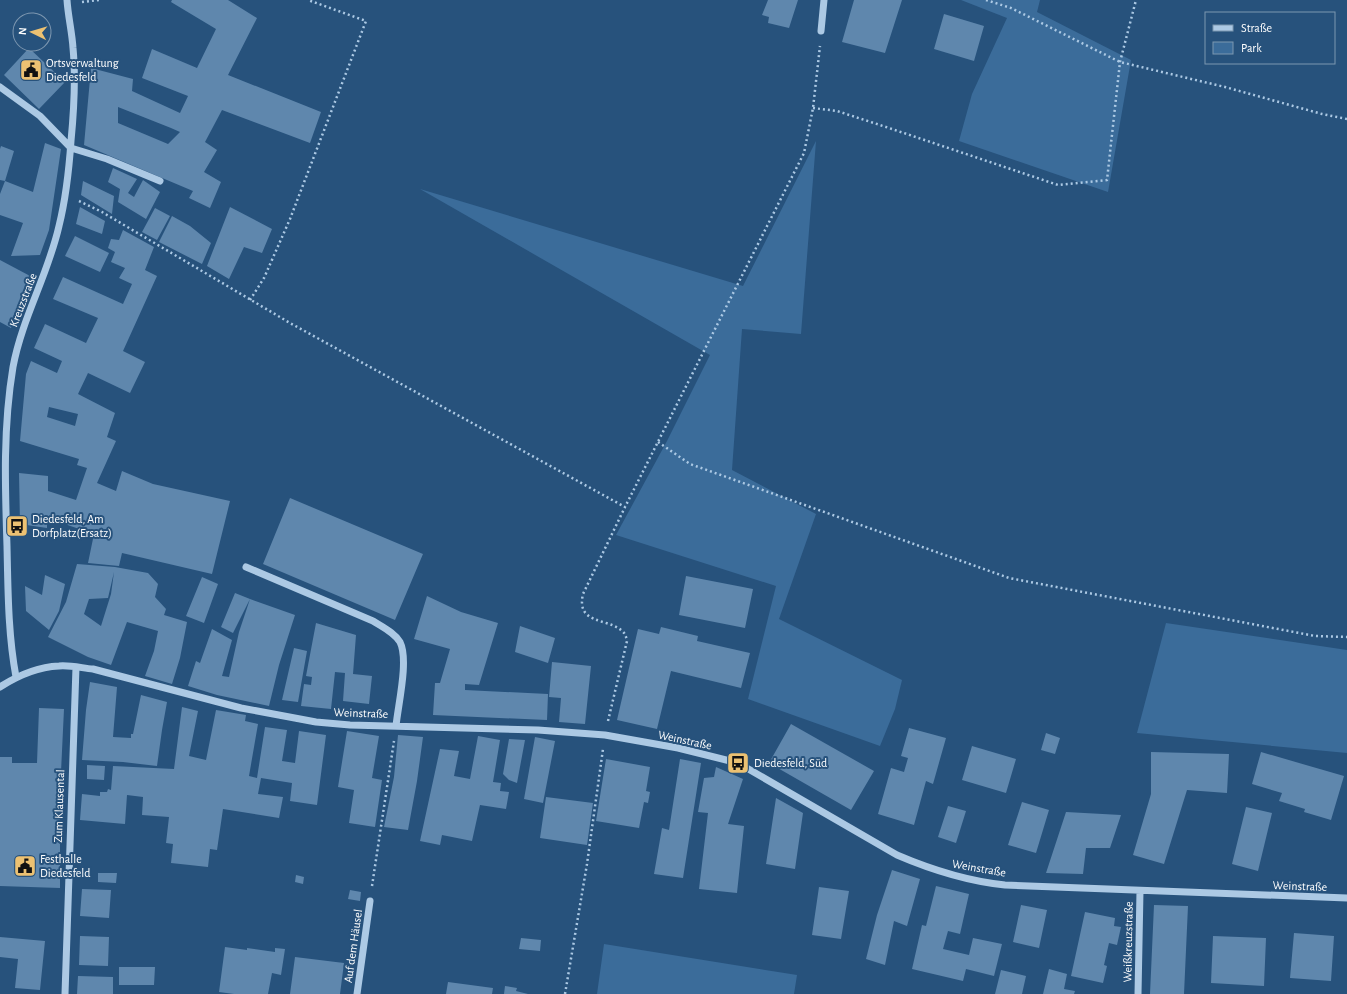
<svg xmlns="http://www.w3.org/2000/svg" width="1347" height="994" viewBox="0 0 1347 994" font-family="'Alegreya Sans',sans-serif">
	<style>
		.green { fill: #3b6c9a }
		.building { fill: #5f87ad; fill-rule: evenodd }
		.lines { fill: none; stroke-linecap: round; stroke-linejoin: round }
		.path { stroke: #acc9e4; stroke-width: 2.5; stroke-dasharray: 2 3; stroke-linecap: butt }
		.minor { stroke: #acc9e4; stroke-width: 7 }
		.labels { text-anchor: middle; dominant-baseline: central; stroke-width: 4; stroke-linejoin: round; paint-order: stroke }
		.poi-label { font-size: 12px; fill: #fff; stroke: #27527c; text-anchor: start }
		.street-label { font-size: 12px; fill: #fff; stroke: #27527c }
	</style>
	<rect width="100%" height="100%" fill="#27527c"/>
	<!-- green -->
	<path class="green" d="M961,0H1040L1037,12L1131,60L1108,192L959,141L972,94L1007,18Z
		M816,141L801,334L742,329L732,470L816,514L779,619L902,680L895,709L880,746L748,699L776,586L616,535L667,441L710,355L420,189L743,286Z
		M1166,623L1347,650V753L1137,733Z
		M604,944L797,975L794,994H597Z"/>
	<!-- building -->
	<path class="building" d="M172,0H228L257,18L228,75L321,112L310,143L222,110L205,142L217,150L204,172L221,182L210,208L189,198L193,191L84,145L91,68L133,79L132,91L180,113L188,96L142,78L152,49L197,68L216,29L171,2ZM118,107L171,128L180,132L168,144L118,123Z
		M768,0H798L789,28L768,23L769,17L762,15Z
		M854,0H902L885,53L842,42Z
		M944,14L984,26L974,61L934,49Z
		M29,48L65,82L39,109L4,75Z
		M45,143L61,149L49,230L40,255L11,256L23,223L0,215V194L5,181L0,180V149L1,146L14,151L5,181L33,192Z
		M113,168L137,179L128,193L134,197L143,180L160,192L146,219L118,202L120,189L108,182Z
		M83,181L114,196L112,214L81,195Z
		M80,207L105,221L102,234L76,224Z
		M230,207L272,229L262,253L244,247L229,279L207,266Z
		M155,208L170,216L157,240L142,232Z
		M172,216L190,226L211,243L202,264L159,242Z
		M123,230L154,247L145,270L157,276L123,351L145,362L130,393L88,373L78,394L115,413L107,437L116,441L97,483L116,491L122,471L153,484L230,501L212,574L122,553L119,566L88,563L94,534L47,518V528L20,524L19,473L48,476V491L76,500L87,468L77,465L79,459L20,441L26,374L31,361L57,373L62,361L34,348L45,324L86,343L98,318L53,299L63,277L123,304L132,284L119,278L125,268L111,262L115,252L108,248L111,239L119,240ZM49,407L78,414L75,426L47,417Z
		M75,236L109,253L100,272L65,256Z
		M0,260L32,277L11,328L0,322Z
		M290,498L423,554L395,620L263,564Z
		M77,564L115,567L148,573L158,584L155,597L166,609L164,615L187,622L180,658L172,684L145,676L154,651L158,631L127,622L111,665L88,657L48,637L66,602ZM114,572L111,594L101,626L84,614L89,599L108,598Z
		M45,575L65,584L59,611L49,630L26,611L25,586L42,595Z
		M686,576L753,589L745,628L679,615Z
		M202,577L218,584L204,623L186,616Z
		M235,593L250,599L233,633L221,627Z
		M427,596L461,612L498,623L479,685L465,684V690L548,694L547,720L433,715L435,683H440L450,649L414,639Z
		M250,599L295,615L279,665L269,706L217,695L188,686L196,661L200,663L212,629L232,640L222,676L229,677L239,632Z
		M316,623L356,635L353,674L372,676L369,704L343,701L345,673L335,672L331,709L301,706L304,684L311,685L312,677L306,676Z
		M520,626L555,638L548,663L515,652Z
		M661,627L698,636L697,641L750,653L741,688L671,671L657,729L617,720L638,629L659,634Z
		M294,648L307,651L298,702L282,700Z
		M552,662L591,666L585,724L559,722L561,698L549,697Z
		M90,682L117,687L113,737L131,738V734H133L141,695L167,702L162,730L157,766L123,762L82,760L86,710Z
		M182,707L198,711L189,756L206,760L216,710L246,715L245,721L258,724L249,776L257,778L265,727L287,730L282,761L295,763L299,731L326,735L317,805L290,801L292,783L261,778L258,794L283,797L279,818L223,809L217,850L210,849L208,867L171,863L173,844L166,843L169,817L142,815L143,797L127,795L125,824L80,820L82,794L100,796V792H107L108,789L111,790L113,766L174,769Z
		M39,708L64,709L60,793V888L0,886V757H12V763H37Z
		M791,724L874,771L851,810L769,763Z
		M909,728L946,738L933,784L926,781L914,825L878,814L891,768L904,772L908,758L901,756Z
		M347,731L379,736L372,778L382,780L375,827L349,823L354,790L338,787Z
		M1046,733L1060,738L1055,754L1041,750Z
		M398,735L423,737L417,781L408,830L384,827L394,777Z
		M478,736L500,740L493,782L501,783L500,791L509,792L506,809L480,805L472,841L442,835L440,845L420,841L440,749L459,751L454,776L470,779Z
		M535,737L555,741L543,803L524,799Z
		M509,739L525,740L517,783L509,780L503,774Z
		M972,746L1016,759L1006,793L962,780Z
		M1151,752L1229,754L1227,793L1187,790L1164,864L1133,855L1151,794Z
		M1261,752L1344,776L1331,820L1304,812L1305,809L1279,801L1282,793L1252,784Z
		M606,759L650,767L646,791L650,792L648,803L644,802L639,828L596,821Z
		M680,759L701,763L683,878L654,874L662,828L669,830Z
		M87,765L105,766L104,780L87,779Z
		M716,767L743,779L728,824L744,826L737,893L699,889L708,813L698,812L704,778L714,777Z
		M546,797L593,803L587,845L540,838Z
		M776,798L803,813L795,869L766,864Z
		M1022,802L1049,810L1036,853L1008,845Z
		M948,806L966,811L956,843L938,837Z
		M1246,807L1272,813L1258,871L1232,864Z
		M1066,812L1121,815L1110,848H1086L1083,874L1046,873Z
		M892,870L920,879L907,926L894,921L885,965L866,959L877,915Z
		M98,873H117L116,883L98,882Z
		M296,875L304,877L303,884L295,882Z
		M936,886L969,894L960,934L948,931L943,949L969,955L973,938L1002,944L994,976L966,969L963,981L912,969L922,925L926,926Z
		M819,887L849,891L841,939L812,935Z
		M82,889L111,890L109,918L80,916Z
		M350,890L361,892L360,901L348,899Z
		M1021,905L1047,910L1039,948L1013,942Z
		M1154,905L1188,906L1184,994H1150Z
		M1085,912L1115,918L1114,926L1121,927L1117,945L1109,943L1104,965L1107,966L1103,983L1071,976Z
		M1294,933L1334,936L1331,981L1290,978Z
		M80,936L109,937L108,966L79,965Z
		M1213,936L1266,938L1264,986L1211,983Z
		M0,937L45,941L40,990L15,988L18,959L0,957Z
		M521,938L541,940L540,951L519,949Z
		M225,947L247,950V948L275,952V948L285,949L281,975L272,973L268,994H234L219,992Z
		M295,957L344,963L340,994H290Z
		M119,967H155L154,985H119Z
		M1049,969L1067,974L1064,989L1075,991L1074,994H1043Z
		M1001,970L1026,976L1022,994H995Z
		M78,976L113,977V994H77Z
		M448,982L493,988L492,994H446Z
		M505,986L517,988L516,991L528,994H504Z"/>
	<g class="lines">
		<!-- path -->
		<path class="path" d="M986,0L1011,8L1120,62L1225,87L1322,114L1347,119
			M82,2L99,0
			M813,108L837,111L883,126L1058,185L1107,180L1120,62L1136,0
			M79,201L102,212L290,323L625,507
			M250,300L264,278L290,219L366,21L308,0
			M658,442L690,464L1009,578L1315,636L1347,637
			M608,721L627,641C626,636 625,633 621,630C606,618 576,624 583,594L625,507L804,153L813,108L820,46
			M372,886L394,741
			M565,994L587,864L603,749"/>
		<!-- minor -->
		<path class="minor" d="M821,31L824,0
			M0,87L40,116L71,148L107,159L160,181
			M246,567L373,621C382,627 394,632 400,642C409,660 398,705 396,726
			M16,677C8,634 8,590 7,546C5,486 3,427 13,367C22,318 48,275 59,226C66,198 69,170 71,141C74,110 76,79 73,48C72,32 68,16 67,0
			M0,687C17,676 38,667 59,666C70,665 82,668 93,669L241,708L316,722L350,725L538,730L605,735L678,748L738,763L897,855C932,870 966,881 1005,885L1347,898
			M65,994L76,667
			M357,994L370,901
			M1138,994L1140,891"/>
	</g>
	<!-- icons -->
	<defs>
		<g id="civic-square" transform="scale(1.15)"><rect x="-9" y="-9" width="18" height="18" rx="4" fill="#ecc172" stroke="#27527c"/><path d="M-.6-6.5H3V-4.5H.6V-3L4-1V1h2V6H-6V1h2V-1L-.6-3ZM-1.2 2.5V6h2.4V2.5Z" fill="#111"/></g>
		<g id="bus-square" transform="scale(1.15)"><rect x="-9" y="-9" width="18" height="18" rx="4" fill="#ecc172" stroke="#27527c"/><path d="M-5-6H5V4H4V6H2V4H-2V6H-4V4H-5ZM-3.5-4V0h7V-4ZM-3.5 1.2v1.5H-2V1.2ZM2 1.2v1.5H3.5V1.2Z" fill="#111"/></g>
	</defs>
	<g fill-rule="evenodd">
		<use href="#civic-square" x="31" y="70"/>
		<use href="#bus-square" x="17" y="526"/>
		<use href="#bus-square" x="738" y="763"/>
		<use href="#civic-square" x="25" y="866"/>
	</g>
	<g class="labels">
		<!-- poi labels -->
		<g class="poi-label">
			<text x="46" y="63">Ortsverwaltung<tspan x="46" dy="14">Diedesfeld</tspan></text>
			<text x="32" y="519">Diedesfeld, Am<tspan x="32" dy="14">Dorfplatz(Ersatz)</tspan></text>
			<text x="754" y="763">Diedesfeld, Süd</text>
			<text x="40" y="859">Festhalle<tspan x="40" dy="14">Diedesfeld</tspan></text>
		</g>
		<!-- street labels -->
		<g class="street-label">
			<text transform="translate(23 300) rotate(-69)">Kreuzstraße</text>
			<text transform="translate(361 713) rotate(2)">Weinstraße</text>
			<text transform="translate(685 740) rotate(12)">Weinstraße</text>
			<text transform="translate(59 806) rotate(-88)">Zum Klausental</text>
			<text transform="translate(979 868) rotate(10)">Weinstraße</text>
			<text transform="translate(1300 886) rotate(2)">Weinstraße</text>
			<text transform="translate(1128 942) rotate(-89)">Weißkreuzstraße</text>
			<text transform="translate(353 946) rotate(-82)">Auf dem Häusel</text>
		</g>
	</g>
	<!-- legend -->
	<rect x="1205" y="12" width="130" height="52" fill="#27527c" stroke="#7d97b0"/>
	<rect x="1213" y="25" width="20" height="6" fill="#acc9e4" stroke="#7d97b0"/>
	<text x="1241" y="32" font-size="12" fill="#ffffff">Straße</text>
	<rect x="1213" y="42" width="20" height="12" fill="#3b6c9a" stroke="#7d97b0"/>
	<text x="1241" y="52" font-size="12" fill="#ffffff">Park</text>
	<!-- north arrow -->
	<g transform="translate(32 32) rotate(275)"><circle r="19" fill="#27527c" stroke="#7d97b0"/>
	<path d="M0-3L7 15L0 10L-7 15Z" fill="#ecc172"/>
	<text y="-6" font-size="11" font-weight="bold" text-anchor="middle" fill="#ffffff">N</text>
	</g>
</svg>
